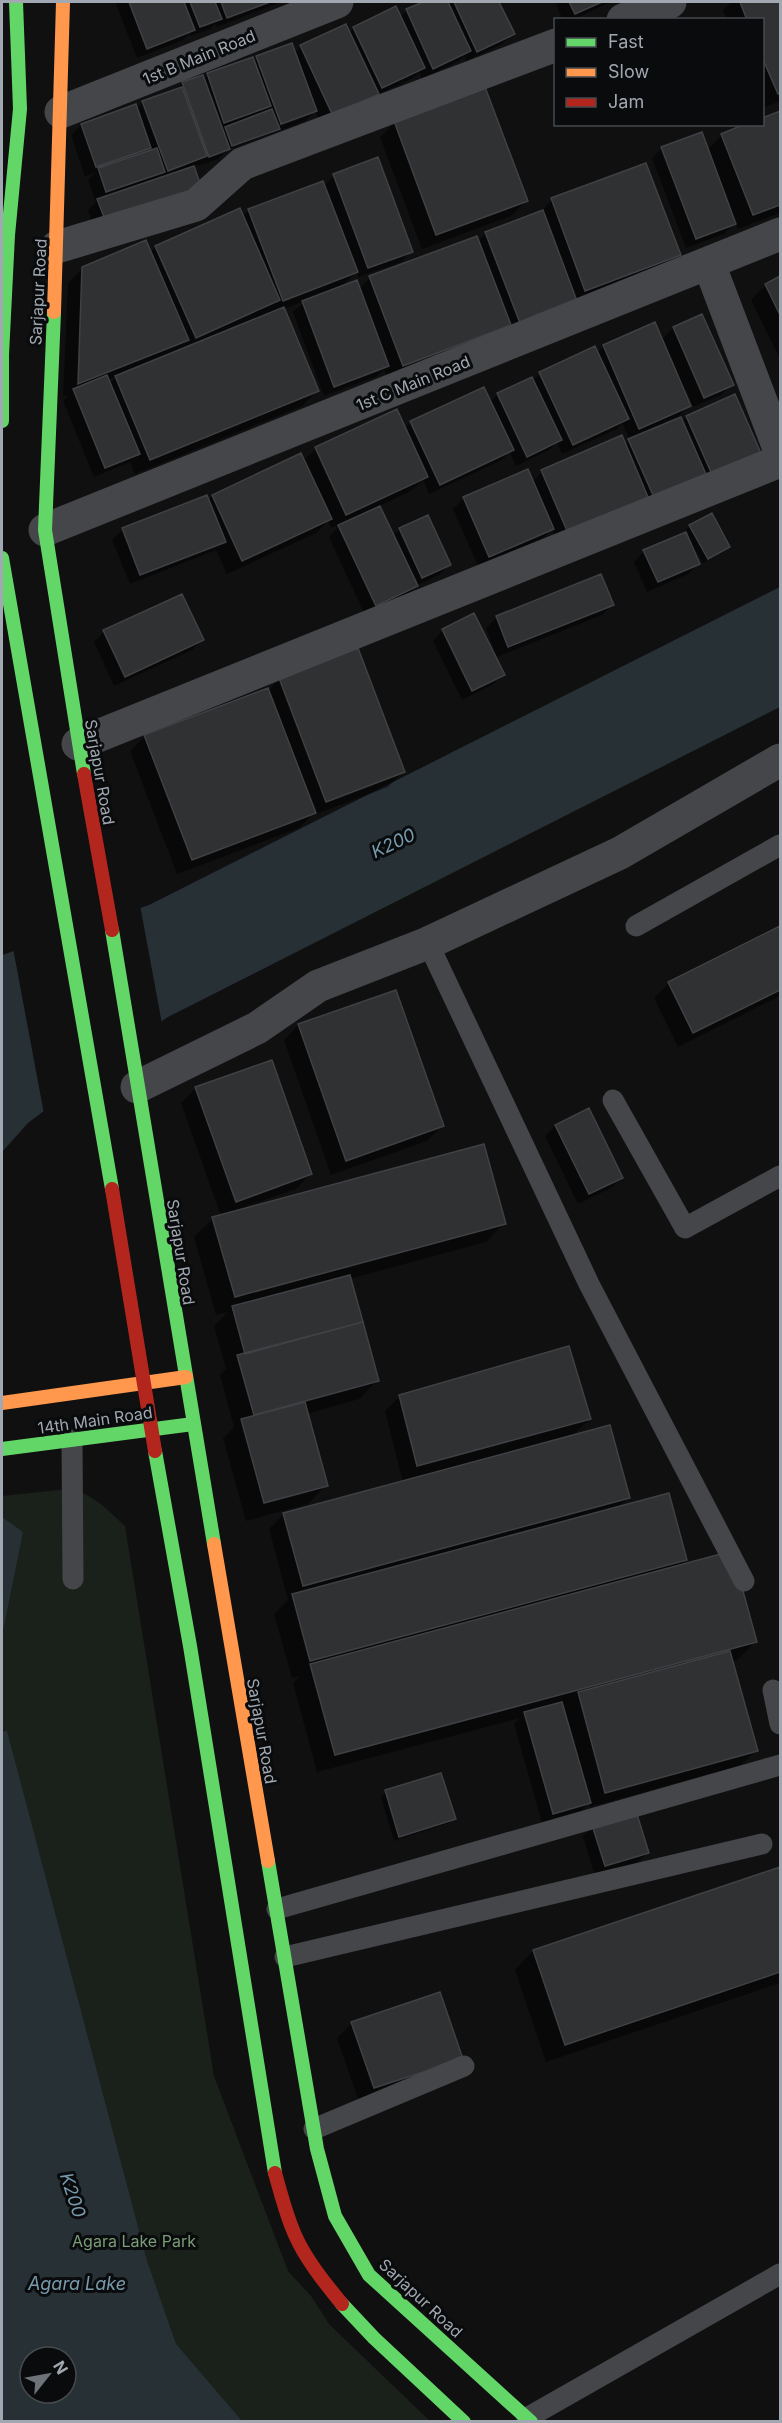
<svg xmlns="http://www.w3.org/2000/svg" width="782" height="2423" viewBox="0 0 782 2423" font-family="Inter,sans-serif">
	<style>
		.green { fill: #1a201a; fill-rule: evenodd }
		.water { fill: #273035; fill-rule: evenodd }
		.pier { fill: #101010 }
		.shadow { fill: #0007; fill-rule: evenodd }
		.building { fill: #303133; stroke: #3f4144; stroke-width: 1.5 }
		.lines { fill: none; stroke-linecap: round; stroke-linejoin: round }
		.lane { stroke: #444649; stroke-width: 21 }
		.street { stroke: #444649; stroke-width: 33 }
		.fast { stroke: #63d668; stroke-width: 14 }
		.slow { stroke: #ff974d; stroke-width: 14 }
		.jam { stroke: #b3261e; stroke-width: 14 }
		.labels { text-anchor: middle; dominant-baseline: central; stroke-width: 6; stroke-linejoin: round; paint-order: stroke }
		.street-label { font-size: 16px; fill: #a1a8b1; stroke: #0a0b0c }
		.park-label { font-size: 16px; fill: #7a9c78; stroke: #0a0b0c }
		.water-label { font-size: 18px; font-style: italic; fill: #779aad; stroke: #0a0b0c }
	</style>
	<rect width="100%" height="100%" fill="#101010"/>
	<!-- green -->
	<path class="green" d="M68,1489C91,1492 108,1510 125,1526L214,2076L288,2271L311,2296L329,2324L430,2421H2V1496ZM30,2357H66V2393H30Z"/>
	<!-- water -->
	<path class="water" d="M780,587V707L166,1018L28,1123L2,1152V955L149,905Z
		M2,1517L23,1532L3,1631L2,1632Z
		M7,1731L147,2261L176,2344L242,2421H2V1732ZM30,2357H66V2393H30Z"/>
	<!-- pier -->
	<path class="pier" d="M140,905L162,1024L44,1114L13,948Z"/>
	<!-- shadow -->
	<path class="shadow" d="M115,2H281L217,27L215,24L210,29L190,36L189,34L183,40L137,58Z
		M426,2H498L513,34L502,44L466,61L464,56L459,61L422,79L419,72L413,78L375,96L322,125L315,111L305,121L227,150L218,159L198,166V164L95,232L88,210L96,202L88,180L95,173L85,177L71,135L81,125L136,110L143,102L175,91L183,84L203,77V79L208,75L253,61L257,57L294,53L301,47L345,26L349,33L354,28L400,17L406,11ZM305,114V117L275,128L274,126Z
		M555,2H611L572,20H563Z
		M731,2H780V101L763,108L762,20H727L723,10Z
		M780,112V213L738,229L735,223L724,234L686,248L652,158L662,148L707,150L722,135L762,124V119Z
		M395,122L526,201L511,216L422,249L380,137Z
		M334,176L411,251L401,262L358,277L356,272L340,288L359,289L370,278L478,241L486,233L538,214L552,200L679,255L665,269L388,380L384,370L377,376L324,396L293,312L305,301L283,309L317,391L302,406L135,474L130,462L94,477L63,401L69,395L63,397L68,283L83,268L150,252L156,247L242,217L249,210L324,186ZM267,312L268,316L259,319ZM117,376L109,384L108,380Z
		M780,278V359L751,300L766,285Z
		M673,328L732,384L721,395L693,407L686,390L683,391L689,405L679,416L664,422L665,425L682,422L687,417L762,460L557,542L552,529L542,539L478,566L453,509L464,498L532,482L542,472L624,445L630,440L622,423L617,429L562,454L557,443L549,450L516,466L510,452L502,460L429,494L423,480L411,491L379,506L393,536L400,529L427,517L449,564L439,575L416,586L406,596L365,615L329,537L342,523L331,528L328,521L316,533L227,574L216,550L130,584L112,540L123,529L208,500L212,496L303,461L316,449L396,411L404,429L411,422L490,402L498,394L532,381L540,374L594,348L597,353L604,346L661,340Z
		M690,526L729,546L703,563L691,543L690,544L698,563L688,574L647,592L634,562L644,551L686,533L685,531Z
		M600,576L612,605L602,615L497,657L486,628L496,618Z
		M443,630L503,675L492,685L462,700L433,641Z
		M104,632L202,640L192,650L114,686L94,642Z
		M279,679L403,772L388,787L311,816L299,828L177,874L130,751L145,736L269,690Z
		M780,927V996L678,1047L654,998L669,983Z
		M395,991L442,1126L427,1141L331,1175L284,1040L298,1025Z
		M196,1088L310,1174L296,1189L238,1209L239,1212L504,1223L486,1242L349,1279L377,1381L359,1399L307,1414L326,1485L308,1504L246,1521L223,1438L234,1427L220,1375L226,1369L214,1326L228,1312L216,1315L194,1237L213,1219L221,1216L181,1103Z
		M555,1126L621,1178L611,1188L578,1204L545,1136Z
		M400,1396L590,1419L571,1437L628,1498L617,1509L685,1560L678,1567L755,1642L737,1660L731,1662L756,1751L741,1765L590,1807L589,1803L579,1813L542,1823L514,1724L520,1718L317,1772L293,1683L300,1676L292,1678L274,1614L288,1600L269,1529L284,1514L403,1483L385,1411Z
		M386,1792L454,1818L449,1823L394,1841L381,1797Z
		M593,1826L647,1853L637,1863L595,1876L583,1836Z
		M780,1868V1983L546,2062L515,1970L533,1951Z
		M352,2023L446,2073L359,2102L337,2038Z"/>
	<!-- building -->
	<path class="building" d="M129,2H184L195,30L147,49Z
		M190,2H215L222,19L200,27Z
		M221,2H270L227,18Z
		M423,2H448L471,51L433,69L406,9Z
		M454,2H499L515,34L477,52Z
		M569,2H602L575,14Z
		M740,2H780V93L778,94L762,57V20H747Z
		M396,6L425,68L382,88L353,27Z
		M346,24L379,94L333,116L300,45Z
		M292,43L317,111L281,124L256,56Z
		M253,57L271,106L224,123L207,73Z
		M203,75L230,149L209,157L182,82Z
		M182,87L207,156L168,171L142,101Z
		M485,87L528,201L436,235L394,121Z
		M136,104L151,148L96,167L81,124Z
		M272,109L280,129L232,146L225,127Z
		M780,111V205L753,215L721,134L745,124H762V118Z
		M702,132L736,224L696,239L661,147Z
		M157,148L165,172L106,192L98,168Z
		M378,157L413,252L368,268L333,174Z
		M646,163L681,255L585,291L551,198Z
		M194,166L202,189L106,222L97,199Z
		M323,181L358,272L283,301L248,209Z
		M240,208L280,300L196,338L155,246Z
		M543,210L577,301L520,323L485,232Z
		M477,236L511,325L403,366L369,276Z
		M146,240L189,340L78,384L82,267Z
		M780,276V315L765,284Z
		M357,280L389,366L334,387L302,301Z
		M284,307L319,391L150,460L115,376Z
		M702,314L734,385L704,398L673,327Z
		M655,322L691,406L639,429L603,345Z
		M595,346L629,419L573,445L539,372Z
		M107,375L140,454L105,468L73,389Z
		M532,377L562,440L527,457L497,393Z
		M484,387L514,450L440,485L410,421Z
		M735,394L764,460L715,481L686,416Z
		M397,409L428,477L346,515L315,447Z
		M681,417L709,481L657,504L628,439Z
		M622,435L648,497L568,533L541,470Z
		M301,453L332,519L242,561L212,495Z
		M528,469L554,529L489,557L463,497Z
		M207,495L226,542L140,575L122,528Z
		M380,506L418,586L376,606L338,525Z
		M712,513L730,547L708,559L689,525Z
		M428,515L451,565L422,578L399,528Z
		M686,532L700,564L658,582L643,550Z
		M601,574L614,605L508,647L496,616Z
		M182,594L204,640L125,677L103,630Z
		M474,613L505,675L472,691L442,629Z
		M358,648L405,772L326,802L279,678Z
		M268,688L316,813L192,860L144,735Z
		M780,926V990L693,1033L668,982Z
		M396,990L444,1126L346,1161L298,1024Z
		M272,1060L312,1174L236,1202L195,1087Z
		M589,1108L623,1178L589,1194L555,1125Z
		M484,1144L506,1224L235,1297L212,1217Z
		M350,1275L363,1322L245,1354L232,1306Z
		M363,1322L379,1381L254,1415L237,1355Z
		M569,1346L591,1419L417,1466L399,1395Z
		M305,1402L328,1486L264,1503L241,1419Z
		M610,1425L630,1498L303,1586L283,1513Z
		M669,1493L687,1560L310,1661L292,1594Z
		M732,1551L757,1642L335,1755L310,1664Z
		M730,1651L758,1751L605,1793L578,1692Z
		M562,1702L591,1803L553,1814L524,1712Z
		M441,1773L456,1819L399,1837L385,1790Z
		M636,1811L649,1853L605,1866L592,1825Z
		M780,1867V1972L565,2045L533,1950Z
		M440,1992L463,2059L374,2088L351,2022Z"/>
	<g class="lines">
		<!-- lane -->
		<path class="lane" d="M636,926L780,845
			M428,943L589,1284L744,1581
			M613,1100L685,1228L780,1176
			M72,1440L73,1579
			M773,1690L780,1724
			M277,1909L780,1765
			M285,1957L762,1844
			M314,2129L464,2066
			M527,2418L780,2274"/>
		<!-- street -->
		<path class="street" d="M623,20L670,2
			M61,112L337,2
			M57,247L196,205L242,164L556,45
			M45,530L780,234
			M78,744L775,463L779,456L778,446L709,264
			M137,1087L257,1028L318,986L428,943L620,853L780,760"/>
		<!-- fast -->
		<path class="fast" d="M54,312L45,530L84,774
			M2,421V355L8,235L20,109L16,2
			M2,558L112,1189
			M112,930L214,1544
			M2,1449L193,1424
			M155,1451L190,1646L275,2173
			M268,1861L317,2149L335,2216L369,2275L531,2422
			M342,2304L374,2338L464,2422"/>
		<!-- slow -->
		<path class="slow" d="M54,312L63,2
			M2,1403L186,1377
			M214,1544L268,1861"/>
		<!-- jam -->
		<path class="jam" d="M84,774L112,930
			M112,1189L155,1451
			M275,2173C281,2194 286,2215 295,2235C306,2260 325,2283 342,2304"/>
	</g>
	<g class="labels">
		<!-- street labels -->
		<g class="street-label">
			<text transform="translate(199 57) rotate(-22)">1st B Main Road</text>
			<text transform="translate(38 292) rotate(-87)">Sarjapur Road</text>
			<text transform="translate(413 383) rotate(-22)">1st C Main Road</text>
			<text transform="translate(100 772) rotate(80)">Sarjapur Road</text>
			<text transform="translate(181 1252) rotate(81)">Sarjapur Road</text>
			<text transform="translate(95 1420) rotate(-8)">14th Main Road</text>
			<text transform="translate(262 1731) rotate(80)">Sarjapur Road</text>
			<text transform="translate(421 2298) rotate(43)">Sarjapur Road</text>
		</g>
		<!-- park labels -->
		<g class="park-label">
			<text x="134" y="2241">Agara Lake Park</text>
		</g>
		<!-- water labels -->
		<g class="water-label">
			<text transform="translate(393 843) rotate(-25)">K200</text>
			<text transform="translate(73 2195) rotate(72)">K200</text>
			<text x="77" y="2283">Agara Lake</text>
		</g>
	</g>
	<!-- border -->
	<rect width="782" height="2423" fill="none" stroke="#a1a8b1" stroke-width="6"/>
	<!-- legend -->
	<rect x="554" y="18" width="210" height="108" fill="#0a0b0c" stroke="#464a4e" stroke-width="1.5"/>
	<rect x="566" y="38" width="30" height="9" fill="#63d668" stroke="#464a4e" stroke-width="1.5"/>
	<text x="608" y="48" font-size="18" fill="#a1a8b1">Fast</text>
	<rect x="566" y="68" width="30" height="9" fill="#ff974d" stroke="#464a4e" stroke-width="1.5"/>
	<text x="608" y="78" font-size="18" fill="#a1a8b1">Slow</text>
	<rect x="566" y="98" width="30" height="9" fill="#b3261e" stroke="#464a4e" stroke-width="1.5"/>
	<text x="608" y="108" font-size="18" fill="#a1a8b1">Jam</text>
	<!-- north arrow -->
	<g transform="translate(48 2375) rotate(59)"><circle r="28" fill="#0a0b0c" stroke="#464a4e" stroke-width="1.5"/>
	<path d="M0-4.5L10 22L0 15L-10 22Z" fill="#6e7379"/>
	<text y="-9" font-size="16" font-weight="bold" text-anchor="middle" fill="#a1a8b1">N</text>
	</g>
</svg>
